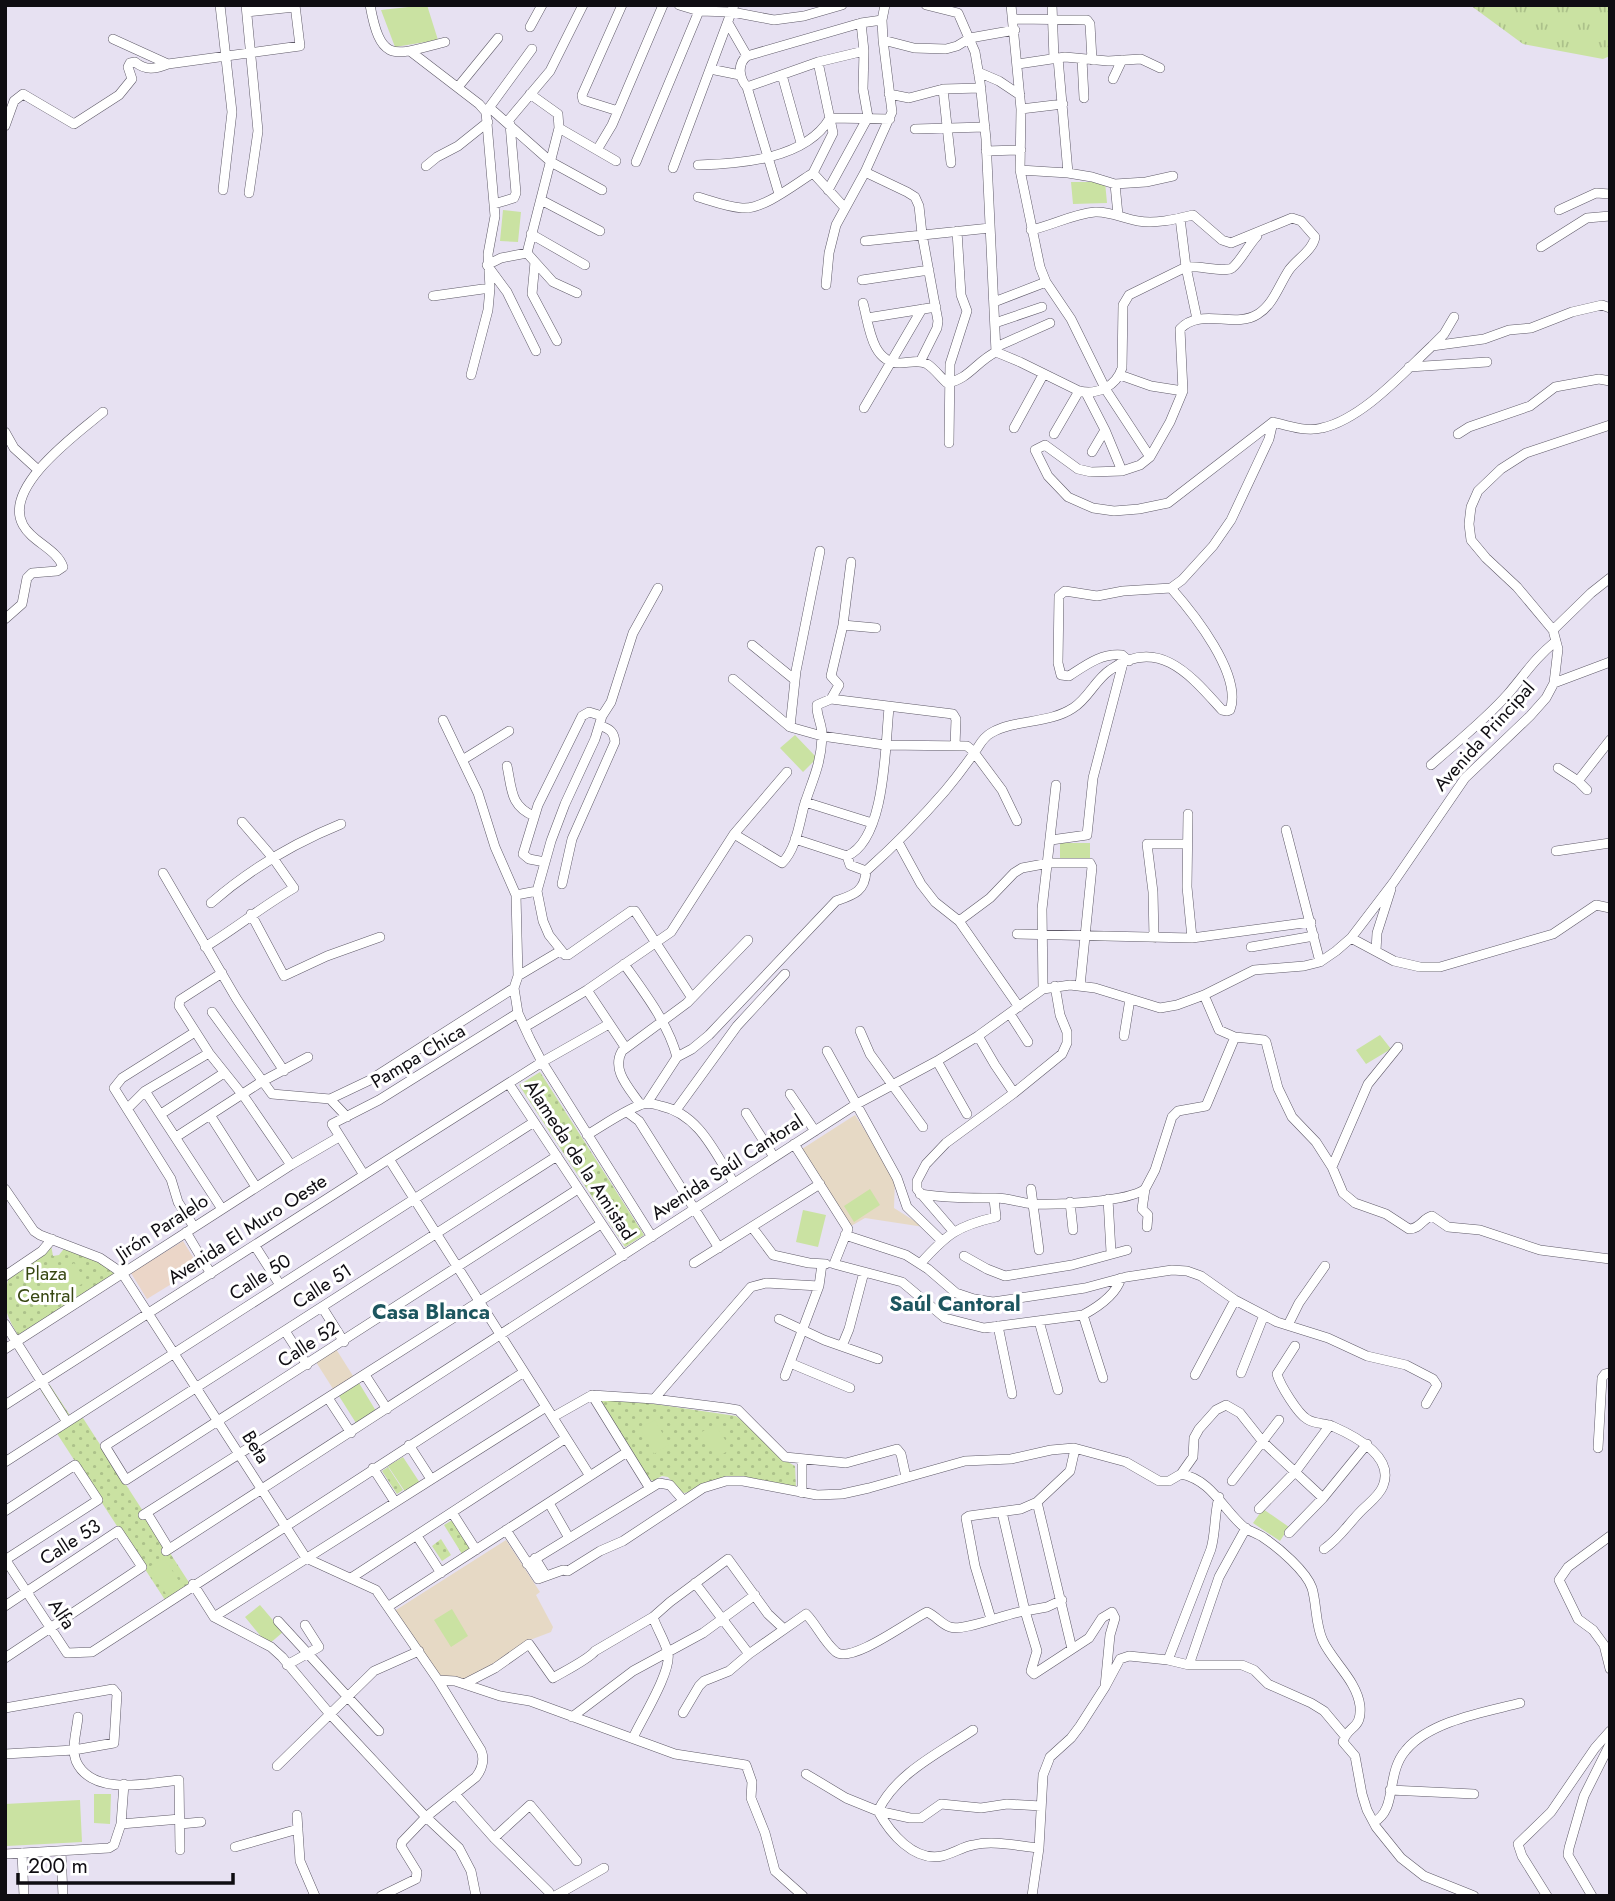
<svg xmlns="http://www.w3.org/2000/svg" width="1615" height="1901" viewBox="0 0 1615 1901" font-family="Jost,sans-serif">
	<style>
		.commercial { fill: #ebd6c8 }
		.education { fill: #e6d9c5 }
		.grass { fill: url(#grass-tufts) }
		.park { fill: url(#park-dots) }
		.pitch { fill: #cae2a2 }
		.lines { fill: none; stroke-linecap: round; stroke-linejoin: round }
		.minor-casing { stroke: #5f5a68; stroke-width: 10 }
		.minor { stroke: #fff; stroke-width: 9 }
		.labels { text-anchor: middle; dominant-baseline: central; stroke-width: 6; stroke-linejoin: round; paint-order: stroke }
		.street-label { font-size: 19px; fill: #0f0d12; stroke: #fff }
		.park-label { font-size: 19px; fill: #374712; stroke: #fff }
		.neighbourhood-label { font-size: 21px; font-weight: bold; fill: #1d565f; stroke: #fff }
	</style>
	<defs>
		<pattern id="grass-tufts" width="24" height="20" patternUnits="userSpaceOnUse" patternTransform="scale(1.75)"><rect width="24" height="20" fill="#cae2a2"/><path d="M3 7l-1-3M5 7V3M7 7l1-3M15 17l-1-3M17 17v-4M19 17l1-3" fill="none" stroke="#acc18a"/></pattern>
		<pattern id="park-dots" width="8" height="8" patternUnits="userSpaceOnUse" patternTransform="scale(1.75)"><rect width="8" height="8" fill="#cae2a2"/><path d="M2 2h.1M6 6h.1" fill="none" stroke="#acc18a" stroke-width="1.8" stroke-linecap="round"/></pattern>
	</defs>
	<rect width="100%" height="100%" fill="#e7e1f2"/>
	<!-- commercial -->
	<path class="commercial" d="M183,1241L199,1267L147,1299L131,1273Z"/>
	<!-- education -->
	<path class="education" d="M855,1115L895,1177L894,1208L924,1227L865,1218L851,1226L802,1149Z
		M336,1349L355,1379L335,1392L316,1362Z
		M506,1540L540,1592L536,1595L553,1627L551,1632L530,1640L494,1664L465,1679L441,1678L394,1613L396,1610Z"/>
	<!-- grass -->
	<path class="grass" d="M1470,5H1610V56L1603,59L1523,44Z"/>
	<!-- park -->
	<path class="park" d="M540,1072L644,1235L625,1247L519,1085Z
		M51,1245L53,1256L59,1255L66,1246L106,1265L116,1273L18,1335C3,1310 3,1304 9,1275Z
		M50,1385L73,1420L81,1415L190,1584L165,1600L56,1432L64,1426L41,1391Z
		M600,1396L736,1416C757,1431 771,1453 795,1466L796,1488C767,1482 738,1479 708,1484C698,1485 692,1493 682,1493L668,1477L662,1476L653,1481L649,1479L599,1399Z
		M388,1467L403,1490L397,1494L382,1471Z
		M454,1519L472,1548L462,1554L444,1525Z
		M441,1539L451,1555L442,1561L432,1546Z"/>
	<!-- pitch -->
	<path class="pitch" d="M427,5L438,40L395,47L381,10Z
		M1071,182H1105L1107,203L1073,204Z
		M503,210L521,212L518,242L500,241Z
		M795,735L817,758L803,772L780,748Z
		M1060,843H1090V858H1060Z
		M1380,1035L1391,1049L1366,1064L1356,1050Z
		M870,1189L880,1205L854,1222L844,1206Z
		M803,1210L826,1215L818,1247L796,1242Z
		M74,1263L86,1281L50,1306L37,1288Z
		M359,1383L376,1411L356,1423L339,1396Z
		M655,1420L669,1445L654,1454L640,1428Z
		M715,1424L731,1449L716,1458L700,1433Z
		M403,1457L420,1483L406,1493L388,1466Z
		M1263,1509L1289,1527L1280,1541L1253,1523Z
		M164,1558L181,1584L166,1594L149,1567Z
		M260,1605L283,1632L268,1645L245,1617Z
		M452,1609L468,1636L451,1647L434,1620Z
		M94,1794H111L110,1824L94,1823Z
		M80,1800L82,1842L7,1846L5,1804Z"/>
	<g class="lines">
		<!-- minor casing -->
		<g class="minor-casing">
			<path id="minor" d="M220,5L232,112L223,190
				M246,5L258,131L249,193
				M370,5C381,65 394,55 445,42
				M679,5L699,11L732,12L774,20L804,16L842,5
				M926,5L958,13L975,52L980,82L986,139L996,352
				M1011,5L1021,109L1020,170L1040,267L1046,282L1071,319L1106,390L1150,457
				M1052,5L1054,59
				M247,12L295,7
				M1013,19L1087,20L1090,24L1092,60
				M728,23L747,56
				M530,27L542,5
				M113,39L168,64L300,46L295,5
				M883,40L914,48L946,49L957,46L970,38L1015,30
				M410,51L479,104L486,112L495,216L488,254L490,288L488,310L471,375
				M864,51L818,62L747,87C739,78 737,64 747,56L861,23L882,20
				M1058,58L1068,173
				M1082,59L1084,98
				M1018,64L1065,57L1108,61L1141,59L1160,68
				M710,69L740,75
				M978,72L999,81L1020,95
				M782,75L801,143
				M1113,79L1122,60
				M458,87L498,38
				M747,87L779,194
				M943,89L951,163
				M889,94L909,98L943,89L981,88
				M490,108L551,162L602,190
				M1021,109L1063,104
				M618,111L583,100L582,95L622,5
				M486,112L532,49
				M507,122L550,71L583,5
				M5,126L14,101L23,94L74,124L119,95L132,79L128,67L130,63L135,62C146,71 155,69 168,64
				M559,128L616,161
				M915,129L985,127
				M597,150L612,125L663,5
				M986,151L1021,150
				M636,162L699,11
				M698,165C741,164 806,159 830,118L890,119
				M426,166L437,157L458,146L488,122
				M673,168L734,5
				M1020,170L1068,173L1092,177L1115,184L1146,182L1173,176
				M865,172L907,192L915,197L919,206L922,234L938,321L937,328L920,362
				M813,173L833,133L818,62
				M1115,184L1118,215
				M828,190L868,117L863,89L864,51L861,23
				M698,197C712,201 727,207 742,208C763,210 795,184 813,173L845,208
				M541,200L600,231
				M494,204L514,198L516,193L510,124
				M1559,210L1596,193L1610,194
				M1180,218L1186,267L1197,319
				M1031,230C1053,225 1073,214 1095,212C1110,211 1124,219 1138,221C1157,224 1176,219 1193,215L1222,240L1231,243L1292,218L1301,221L1315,237C1313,250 1297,259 1289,270C1279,285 1273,305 1258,314C1235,329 1200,307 1180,329L1183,391L1170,422L1150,457L1140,465L1122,471L1091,472L1078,469L1045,445L1035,450L1048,476L1068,497L1093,508L1114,511L1139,509L1168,503L1273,422
				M531,234L585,265
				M865,241L990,228
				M1541,247L1587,218L1610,216
				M527,253L559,128L558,114L530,94
				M535,262L553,282L577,293
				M862,280L929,270
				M826,285L829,253L836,225L865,172L892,112L883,40L882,20L885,5
				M433,296L490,288
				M994,302L1046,282
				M863,303C869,324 871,363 900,363C909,363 919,359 927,364C934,368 941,378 947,383C968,380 977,361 996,352L1020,362L1079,391C1097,395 1116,387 1122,368L1123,305L1129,295L1186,267C1198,265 1225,273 1232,268C1240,262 1249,244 1257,236
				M867,318L936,307
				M995,323L1042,307
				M1432,346L1484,339L1509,330L1531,328L1572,312L1602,305L1610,308
				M996,347L1050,323
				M536,351L507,292L487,265L501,258L527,253L535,262L532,294L557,341
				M1409,367L1487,362
				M1120,375L1151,386L1183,391
				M1086,393L1105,430L1122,471
				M864,408L922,309
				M1273,422C1289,426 1306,432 1322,428C1362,419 1402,374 1432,346L1444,334L1454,317
				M1014,428L1043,375
				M5,432L14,448L37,469
				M1054,434L1079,391
				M1458,434L1469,427L1530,406L1555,387L1599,379L1610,381
				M949,443L950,364L967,311L961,295L957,231
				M1092,452L1105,430
				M820,551L796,671L790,727L822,736L885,745L967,746L973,751L1002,790L1017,821
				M658,588L633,633L611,702L602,716L595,739L565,804L551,841L537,891L543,921L549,935L565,955H568L631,911H635L692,998
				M5,619L22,604L27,578L32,573L57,571L63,567C57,549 32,542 23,525C2,487 78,433 103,412
				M843,625L876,628
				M1553,630L1591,593L1610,578
				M752,645L795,680
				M1129,661L1122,655C1101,653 1086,665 1069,676L1061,675L1058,663L1059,596L1065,591L1097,596L1123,591L1171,588L1182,580L1213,546L1231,520L1269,439L1273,422
				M733,679L790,727
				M1554,683L1610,662
				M831,699L953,714L956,719L955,746
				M443,720L478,793L495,847L516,895L518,976L514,988L518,1013L530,1039L542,1062L652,1237
				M464,759L509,731
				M1431,765C1457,742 1485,720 1508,694C1526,673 1534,659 1556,641
				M507,766C512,789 510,806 534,816
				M1558,768L1578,781L1587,790
				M1578,781L1610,740
				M805,802L872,823
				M1286,830L1320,962
				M734,834L782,863C796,849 799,825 804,806C812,781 821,765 822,737C823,725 816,716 817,705L831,699L839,685L831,676L843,625L851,562
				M795,839L847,856C886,839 885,745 889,708
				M1051,840L1087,835L1093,778L1123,663
				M898,842L921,884L935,902L959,921L1019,1007
				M1556,851L1610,843
				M847,856L850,865L866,871C894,846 920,820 945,791C955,779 965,766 974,753C980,745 982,738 991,733C1015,719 1049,724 1073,708C1088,699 1095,680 1110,670C1159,635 1192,677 1222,710L1227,711L1230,710C1243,675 1193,613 1171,588
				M545,862L529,859L523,854L538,805L582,716L589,712L602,716
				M163,873L236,998L284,1071
				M562,884L572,839L615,742C614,732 610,729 601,726
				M516,895L537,891
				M211,903C249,870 294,843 341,824
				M251,914L284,976L327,956L380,937
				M959,921L990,898L1014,873L1022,868L1049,863H1090L1092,867L1080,986
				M1017,934L1192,938L1187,887L1188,814
				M1154,938L1153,892L1147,844H1187
				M1192,938L1311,922
				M1351,938L1394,961L1420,967H1440L1553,934L1596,905L1610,908
				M205,947C236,928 263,906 294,888L273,858L242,822
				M1251,947L1314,936
				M1376,951L1377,933L1391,889
				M624,964C644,992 668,1023 677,1057
				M222,973L180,1000L179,1006L209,1053L245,1098L291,1165
				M518,976L560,951
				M1043,989L1042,909L1056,785
				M587,990L625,1047
				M1204,995L1219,1030L1235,1037L1264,1040L1266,1042L1278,1088L1292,1117L1316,1142L1332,1167L1368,1084L1398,1047
				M212,1012L272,1094L330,1099L370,1080L514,988
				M1010,1014L1028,1042
				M525,1027L587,990L671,932L734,834L787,772
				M860,1031L870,1054L923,1127
				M978,1036L995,1065L1014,1093
				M1124,1036L1130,999
				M827,1051L897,1178L907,1207L941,1240
				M937,1061L967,1114
				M509,1084L623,1256
				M145,1091L222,1209
				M790,1094L815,1131
				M330,1099L347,1117
				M647,1103L677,1057L692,1049L709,1035L836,901C853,895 865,892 866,871
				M640,1104C629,1088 611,1070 622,1051L687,1003L748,940
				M127,1109L145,1091L209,1053
				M676,1110L737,1026L785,974
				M627,1112L639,1121L719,1248
				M746,1113L774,1157
				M161,1114L224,1073
				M210,1115L256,1187
				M587,1135C604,1125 622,1112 640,1105C647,1102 654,1104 661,1106C699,1114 715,1153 734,1183
				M176,1137L261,1082L308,1057
				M794,1144L848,1229L834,1264L902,1282L945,1318L984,1328L1083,1315C1098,1307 1116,1295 1121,1278
				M557,1156L105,1446L126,1480L578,1189
				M389,1159L590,1476
				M1332,1167L1343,1193L1355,1203L1386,1214L1409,1229C1420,1229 1423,1218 1432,1216L1448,1227L1480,1230L1540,1250L1610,1259
				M364,1175L332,1124L379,1100L518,1013
				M5,1189L34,1231L40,1235L100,1258L122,1273L306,1558L376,1590L438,1680L481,1750C485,1760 482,1769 476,1777L426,1817L402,1842L401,1846L417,1872L416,1879L381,1896
				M1031,1189L1039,1250
				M920,1194C946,1198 970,1198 996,1198C1008,1198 1021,1203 1033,1204C1057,1205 1128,1202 1145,1189
				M1108,1199L1111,1252
				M1070,1202L1073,1230
				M194,1227L178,1202L171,1179L114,1088L122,1078L195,1032
				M752,1227L773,1255L809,1263L826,1264
				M1147,1227L1148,1215L1142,1209L1145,1189L1155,1170L1172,1117L1178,1111L1206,1106L1235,1037
				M186,1232L211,1274
				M954,1232L917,1189V1181L926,1164L946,1143L1014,1093L1062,1054L1067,1043V1032L1060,1015L1055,986
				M845,1235L906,1255L928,1269L956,1293L974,1299L993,1302L1085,1288L1126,1277L1172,1270L1187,1271L1201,1276L1235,1300L1277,1322L1328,1338L1367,1356L1406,1365L1433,1379L1437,1385L1426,1404
				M255,1246L280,1285
				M964,1256L987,1269L1005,1276L1072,1265L1127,1250
				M694,1263L820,1184
				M920,1264C947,1234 957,1226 996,1217L994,1199
				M5,1276L42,1251L52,1239
				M322,1307L344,1342
				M1083,1315L1103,1378
				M779,1319L824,1340L878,1359
				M1039,1321L1058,1390
				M5,1324L67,1422
				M1288,1325L1299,1303L1325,1266
				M998,1326L1012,1394
				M285,1331L307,1365
				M842,1346L849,1329L864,1272
				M1295,1346L1277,1374C1280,1385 1298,1414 1307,1419C1314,1424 1324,1423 1332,1426C1355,1436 1395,1456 1383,1486C1379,1496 1369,1503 1362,1510C1348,1524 1340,1538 1324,1549
				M5,1349L291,1165L339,1137
				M790,1363L850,1388
				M1241,1373L1264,1315
				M365,1375L387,1409
				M1195,1375L1235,1300
				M785,1376L819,1286L822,1264
				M592,1395L649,1487
				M328,1398L351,1433
				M654,1399L751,1287L766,1283L819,1286
				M5,1405L389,1159L542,1062L609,1024
				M553,1417L592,1395L654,1399L726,1408L738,1410L785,1457L846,1463L897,1449L901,1454L906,1477
				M409,1445L431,1479
				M1598,1448L1602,1378L1605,1374L1610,1373
				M802,1459V1493
				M5,1462L534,1122
				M373,1468L395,1502
				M1181,1474L1193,1457L1194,1438L1199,1429L1216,1410L1226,1405L1240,1413L1263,1442L1323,1498
				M1232,1481L1279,1420
				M1037,1502L1072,1649
				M549,1503L569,1538
				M1259,1509L1296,1471L1330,1425
				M5,1511L75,1465L98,1500L5,1560
				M1002,1512L1025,1611L1047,1607L1062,1600
				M147,1513L169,1549
				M453,1514L476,1550
				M143,1515L601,1224
				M506,1530L538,1579L563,1570L568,1571L600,1551L623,1541L703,1488L726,1481H743L817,1495L842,1494L869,1488L965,1461L1011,1459L1051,1450L1074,1448L1126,1462L1159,1481H1169L1181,1474C1212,1480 1223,1510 1245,1528C1251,1532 1259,1534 1264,1538C1279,1548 1306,1571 1312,1588C1317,1605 1315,1624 1323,1641C1333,1662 1357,1681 1360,1706C1362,1731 1347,1725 1343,1742L1355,1756L1362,1794L1367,1810L1376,1827L1401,1858L1424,1876L1474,1896
				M1289,1533L1323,1498L1367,1444
				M417,1536L441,1573
				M1610,1536L1568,1567L1559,1580L1578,1619L1593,1630L1604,1645L1610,1669
				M166,1551L855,1105L937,1061L978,1036L1043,989L1070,985L1095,988L1160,1008L1177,1005L1204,995L1254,970L1304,966L1320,962L1336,951L1351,938L1393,883L1465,778L1530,716L1546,698L1554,683L1558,649L1553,630L1517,587L1486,558L1471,540L1469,524L1471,507L1478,491L1501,469L1526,453L1610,425
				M535,1558L546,1576
				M5,1559L67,1653L92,1652L524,1372
				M527,1564L659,1483L670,1485L683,1500
				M351,1578L566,1438
				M695,1583L749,1654
				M193,1584L214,1617L271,1647L282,1657L329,1713L426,1817L459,1848L471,1871L476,1896
				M5,1606L118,1531L142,1567L5,1658
				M389,1606L627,1452
				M214,1617L546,1407
				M991,1619L975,1566L966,1518L969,1516L1021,1509L1037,1502L1070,1471L1075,1449
				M278,1621L379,1731
				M1168,1660L1211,1549C1216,1531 1214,1515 1219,1497
				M287,1665L319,1647L305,1625
				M1189,1665L1219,1577L1246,1528
				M438,1680L455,1681L500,1696L530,1701L675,1754L746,1765L752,1782L751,1798L765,1833L775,1871L803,1896
				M464,1684L495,1668L529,1644L553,1678C563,1672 589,1659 595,1651L653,1617L670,1602L728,1559L768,1614L784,1629
				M5,1708L113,1689L117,1694L114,1743L74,1750L5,1754
				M683,1713L699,1686L704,1681L729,1671L749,1654L806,1614C817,1625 823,1641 836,1652C852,1664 910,1620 927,1612C936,1616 941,1624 950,1627C963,1632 1007,1613 1025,1611L1037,1651L1031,1671L1034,1674L1089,1638L1102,1618L1112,1612L1115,1618L1110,1635L1105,1687
				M78,1717C77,1730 71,1748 76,1761C92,1797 149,1783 179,1780L180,1850
				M572,1717L633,1671L703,1633L755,1595
				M973,1730C939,1753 896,1773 878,1811C890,1833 914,1862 942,1856C952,1854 962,1847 973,1845C993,1840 1018,1846 1039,1848
				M633,1738C641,1720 672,1671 668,1653C665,1641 657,1629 653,1617
				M277,1766L374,1671L419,1651
				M806,1774L846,1798L878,1811L910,1818H921L941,1804L981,1808L1007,1804L1041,1806
				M1390,1790L1474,1794
				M455,1794L494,1838L549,1892
				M297,1815L300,1861L315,1896
				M1374,1822C1398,1809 1385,1774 1406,1750C1430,1721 1485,1712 1520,1703
				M121,1824L180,1819
				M180,1824L201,1822
				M494,1838L530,1805L577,1861
				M235,1847L298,1829
				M61,1851L63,1896
				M22,1853L24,1896
				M5,1854L109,1848L114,1845L121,1824L124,1784
				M555,1896L604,1868
				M1032,1896L1039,1848L1043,1775L1050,1757L1071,1738L1080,1726L1105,1687L1120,1659L1129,1656L1168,1660L1189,1665H1242L1254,1670L1268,1684L1311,1703L1324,1711L1345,1736
				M1547,1896L1522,1856L1518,1844L1551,1812L1595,1748L1610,1731
				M1592,1896L1568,1855L1569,1848L1584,1796L1610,1744"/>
		</g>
		<!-- minor -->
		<use href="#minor" class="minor"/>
	</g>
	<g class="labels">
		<!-- street labels -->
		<g class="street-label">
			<text transform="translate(1484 736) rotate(-48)">Avenida Principal</text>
			<text transform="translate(418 1056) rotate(-31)">Pampa Chica</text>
			<text transform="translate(580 1160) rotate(57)">Alameda de la Amistad</text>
			<text transform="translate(727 1167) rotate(-33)">Avenida Saúl Cantoral</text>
			<text transform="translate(162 1227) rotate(-33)">Jirón Paralelo</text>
			<text transform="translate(247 1229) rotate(-33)">Avenida El Muro Oeste</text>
			<text transform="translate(260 1277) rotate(-33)">Calle 50</text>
			<text transform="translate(322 1286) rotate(-33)">Calle 51</text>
			<text transform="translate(308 1344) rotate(-33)">Calle 52</text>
			<text transform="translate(256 1447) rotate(58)">Beta</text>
			<text transform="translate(70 1542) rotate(-33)">Calle 53</text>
			<text transform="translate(62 1614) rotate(56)">Alfa</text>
		</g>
		<!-- park labels -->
		<g class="park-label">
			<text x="46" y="1273">Plaza<tspan x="46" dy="22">Central</tspan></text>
		</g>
		<!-- neighbourhood labels -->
		<g class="neighbourhood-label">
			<text x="955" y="1304">Saúl Cantoral</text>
			<text x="431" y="1312">Casa Blanca</text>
		</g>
	</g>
	<!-- border -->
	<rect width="1615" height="1901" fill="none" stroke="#0f0d12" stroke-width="14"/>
	<!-- scale -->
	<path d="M18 1873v10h215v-10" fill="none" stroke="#0f0d12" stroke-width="3.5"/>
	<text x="28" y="1873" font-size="21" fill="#0f0d12" stroke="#ffffff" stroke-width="5" paint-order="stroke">200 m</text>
</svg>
